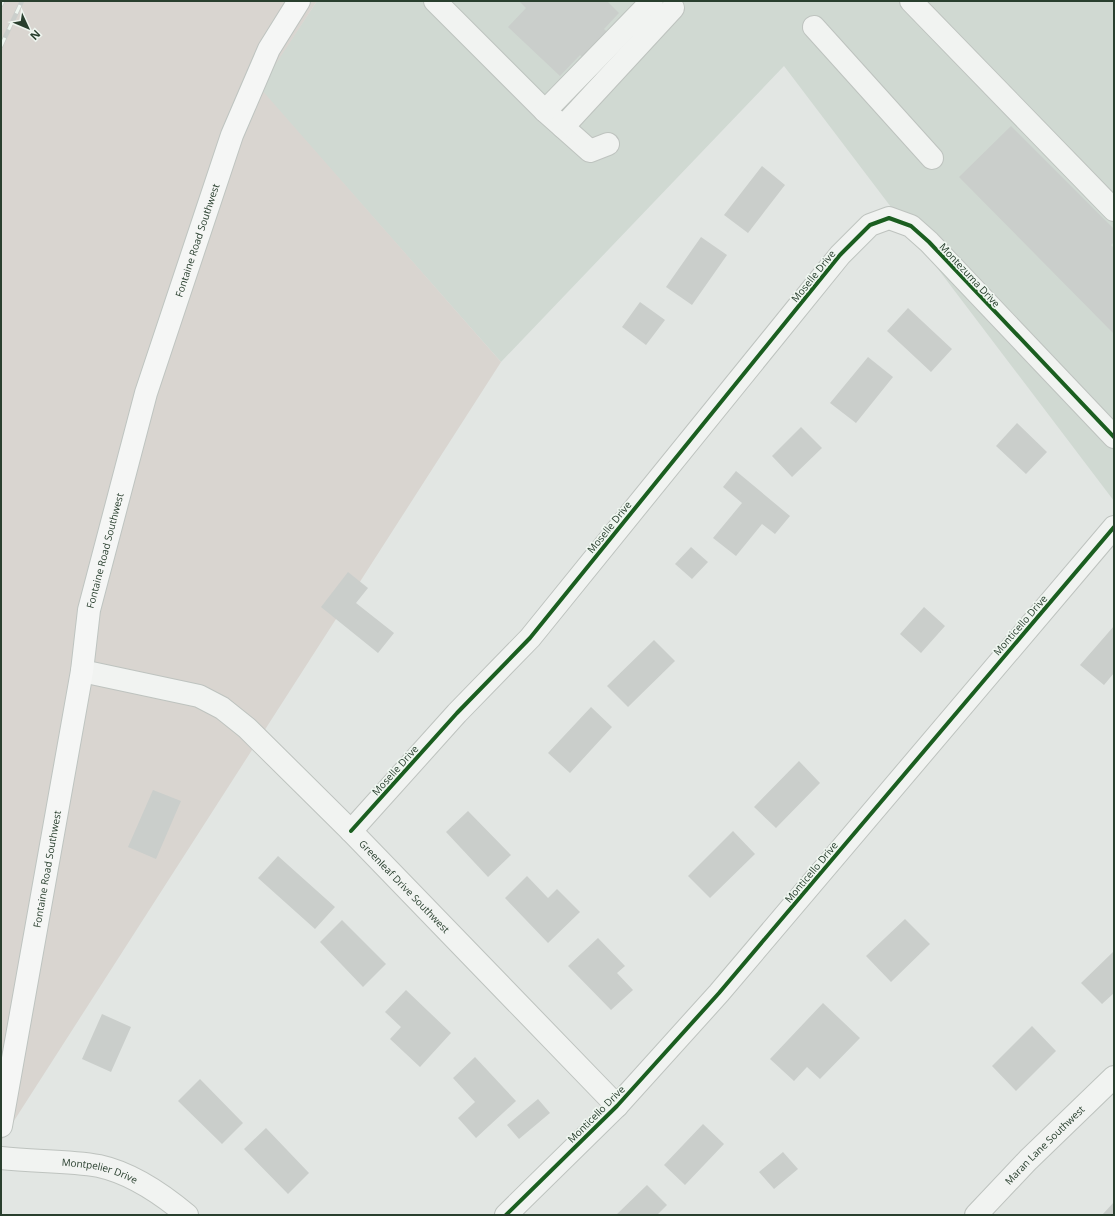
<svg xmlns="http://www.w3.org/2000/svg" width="1115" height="1216" viewBox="0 0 1115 1216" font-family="'Open Sans',sans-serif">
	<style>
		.built { fill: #d0d9d2 }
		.green { fill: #d9d5d0 }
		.building { fill: #cacecb }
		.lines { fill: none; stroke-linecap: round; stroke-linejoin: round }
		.minor-casing { stroke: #bec3bf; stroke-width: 24 }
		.major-casing { stroke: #bec4c0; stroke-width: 24 }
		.minor { stroke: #f1f3f1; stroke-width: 22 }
		.major { stroke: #f5f6f5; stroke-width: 22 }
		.rail-casing { stroke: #cacecb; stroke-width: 4.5 }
		.rail { stroke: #eff6f0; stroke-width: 3; stroke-dasharray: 9; stroke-linecap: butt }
		.cycleway-casing { stroke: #eff6f0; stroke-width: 6 }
		.cycleway { stroke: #1b5e20; stroke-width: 4 }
		.labels { text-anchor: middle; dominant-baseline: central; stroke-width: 3.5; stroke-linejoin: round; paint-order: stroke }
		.street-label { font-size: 10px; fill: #293f2e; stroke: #eff6f0 }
	</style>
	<rect width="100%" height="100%" fill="#e2e6e3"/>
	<!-- built -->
	<path class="built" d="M317,1H1114V501L784,66L501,362L259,88Z"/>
	<!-- green -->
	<path class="green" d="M1,1H317L260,88L501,362L1,1141Z"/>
	<!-- building -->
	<path class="building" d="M519,1H607L619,13L604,29L636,59L611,85L580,55L560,76L508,27L526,8Z
		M1011,126L1114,229V242L1111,245L1114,248V334L959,177Z
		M762,166L785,185L748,233L724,215Z
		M701,237L727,255L692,305L666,287Z
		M640,302L665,320L646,345L622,327Z
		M908,308L952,349L931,372L887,331Z
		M868,357L893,377L856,423L830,403Z
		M1017,423L1047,452L1026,474L996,446Z
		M801,427L822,448L792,477L772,456Z
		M736,471L790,516L775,534L762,524L736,556L713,538L742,503L723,487Z
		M691,547L708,562L692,579L675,564Z
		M348,572L368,588L356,603L394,633L378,653L321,607Z
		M924,607L945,626L921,653L900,634Z
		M1114,626V673L1104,685L1080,665Z
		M654,640L675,661L628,707L607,686Z
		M591,707L612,727L570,773L548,753Z
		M799,761L820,783L776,828L754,807Z
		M153,790L181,801L156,859L128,847Z
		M468,811L511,855L488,877L446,832Z
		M733,831L755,854L710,898L688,876Z
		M278,856L335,907L315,929L258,878Z
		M527,876L548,898L557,889L580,912L548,943L505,898Z
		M905,919L930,944L891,982L866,956Z
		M342,920L386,964L363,987L320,942Z
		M598,938L625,966L617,973L633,990L611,1010L568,966Z
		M1114,951V993L1102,1004L1081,983Z
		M406,990L451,1033L420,1067L390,1039L401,1027L385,1012Z
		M823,1003L860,1038L820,1079L807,1067L794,1081L770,1059Z
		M102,1014L131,1027L111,1072L82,1059Z
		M1032,1026L1056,1051L1016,1091L992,1066Z
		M475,1057L516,1101L476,1138L458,1118L475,1102L453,1078Z
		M200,1079L243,1123L222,1144L178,1101Z
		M538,1099L550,1113L519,1139L507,1125Z
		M703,1124L724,1144L685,1185L664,1165Z
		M266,1128L309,1173L288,1194L244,1149Z
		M783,1152L798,1169L774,1189L759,1172Z
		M647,1185L667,1205L657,1215H616Z
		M1114,1202V1215H1102Z"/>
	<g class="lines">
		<!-- minor casing -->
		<g class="minor-casing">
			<g id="minor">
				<path d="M435,1L545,111L590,151L608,144"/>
				<path d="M911,1L1114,210"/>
				<path d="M814,27L932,158"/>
				<path d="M545,111L652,1"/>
				<path d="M563,127L673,8"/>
				<path id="s1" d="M82,671L199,696L222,708L247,728L351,831L617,1106"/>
				<path d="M351,831L457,713L530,638L840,255L870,225L889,218L911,226L929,242L1114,437"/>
				<path id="s2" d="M1,1158C33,1162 67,1160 99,1166C131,1173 162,1194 187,1215"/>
				<path d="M506,1215L617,1106L719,993L1114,527"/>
				<path id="s3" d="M976,1215L1028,1160L1114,1077"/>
			</g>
		</g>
		<!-- major casing -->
		<g class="major-casing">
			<g id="major">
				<path id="s4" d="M1,1126L82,671L89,610L146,393L232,135L269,49L299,1"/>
			</g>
		</g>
		<!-- minor -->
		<use href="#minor" class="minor"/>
		<!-- major -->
		<use href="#major" class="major"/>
		<!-- rail casing -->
		<g class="rail-casing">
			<path id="rail" d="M1,5L3,1
				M1,46L22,1"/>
		</g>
		<!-- rail -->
		<use href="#rail" class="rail"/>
		<!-- cycleway casing -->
		<g class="cycleway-casing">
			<path id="cycleway" d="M351,831L457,713L530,638L840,255L870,225L889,218L911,226L929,242L1114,437
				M506,1215L617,1106L719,993L1114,527"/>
		</g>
		<!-- cycleway -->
		<use href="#cycleway" class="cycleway"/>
	</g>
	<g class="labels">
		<!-- street labels -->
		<g class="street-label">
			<text stroke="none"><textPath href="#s4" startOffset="909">Fontaine Road Southwest</textPath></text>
			<text transform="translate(970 275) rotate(47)">Montezuma Drive</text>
			<text transform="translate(813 276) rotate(-51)">Moselle Drive</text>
			<text transform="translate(609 527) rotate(-51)">Moselle Drive</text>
			<text stroke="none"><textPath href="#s4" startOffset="585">Fontaine Road Southwest</textPath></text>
			<text transform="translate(1020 625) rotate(-49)">Monticello Drive</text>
			<text transform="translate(395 770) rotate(-48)">Moselle Drive</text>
			<text stroke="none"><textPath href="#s4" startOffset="261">Fontaine Road Southwest</textPath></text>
			<text transform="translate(811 872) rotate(-50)">Monticello Drive</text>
			<text stroke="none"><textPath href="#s1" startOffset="401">Greenleaf Drive Southwest</textPath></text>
			<text transform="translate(596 1114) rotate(-45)">Monticello Drive</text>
			<text stroke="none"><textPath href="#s3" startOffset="98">Maran Lane Southwest</textPath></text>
			<text stroke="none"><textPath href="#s2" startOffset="100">Montpelier Drive</textPath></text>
		</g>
	</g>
	<!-- border -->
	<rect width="1115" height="1216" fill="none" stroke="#293f2e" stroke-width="4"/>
	<!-- north arrow -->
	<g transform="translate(28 28) rotate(134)" stroke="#eff6f0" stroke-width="3" paint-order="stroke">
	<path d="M0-3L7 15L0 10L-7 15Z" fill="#293f2e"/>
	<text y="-6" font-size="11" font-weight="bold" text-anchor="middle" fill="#293f2e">N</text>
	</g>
</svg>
